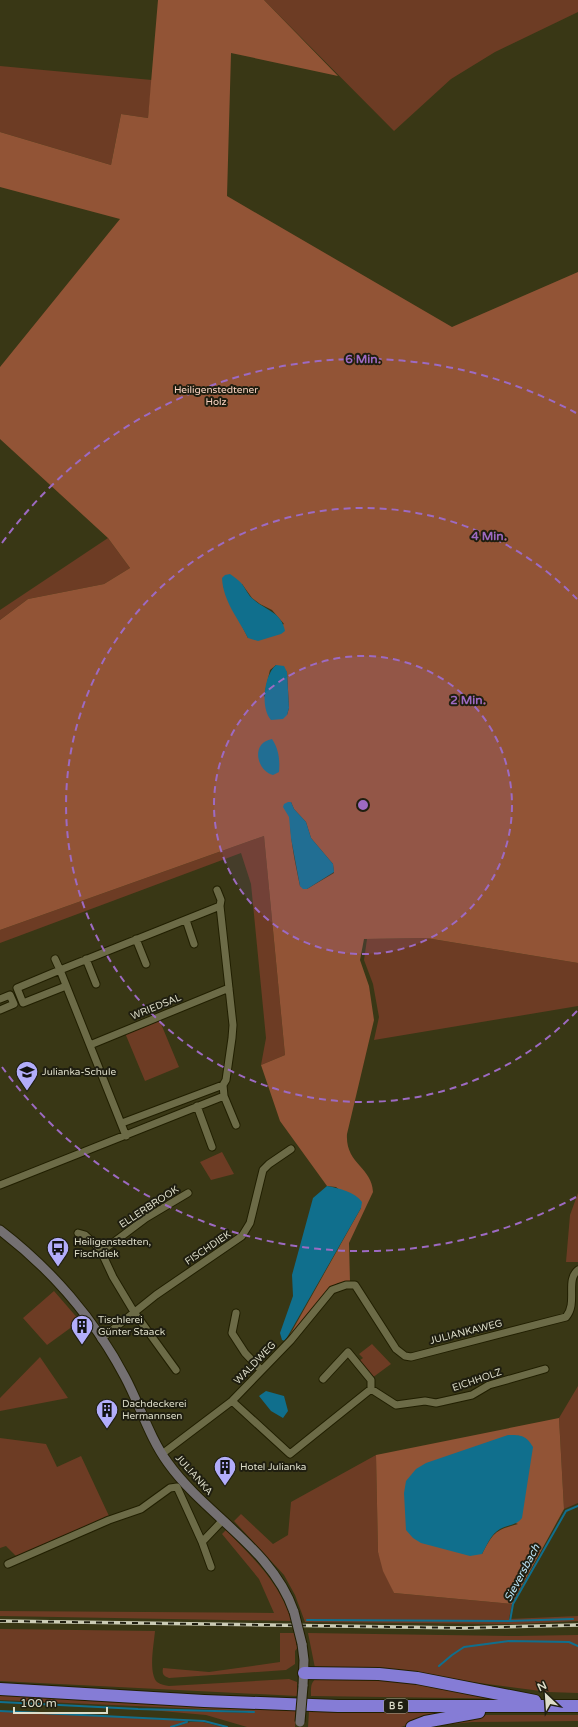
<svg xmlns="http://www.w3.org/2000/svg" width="578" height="1727" viewBox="0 0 578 1727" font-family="'Varela Round',sans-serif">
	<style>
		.green { fill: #6d3c24 }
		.forest { fill: #925436; fill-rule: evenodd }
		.water { fill: #106f8d }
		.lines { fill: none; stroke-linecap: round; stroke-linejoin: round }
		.stream { stroke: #106f8d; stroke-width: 2 }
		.street-casing { stroke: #211f00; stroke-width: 9 }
		.secondary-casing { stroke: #211f00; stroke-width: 11 }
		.highway-casing { stroke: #211f00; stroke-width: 14 }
		.street { stroke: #6c6b47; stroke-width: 7 }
		.secondary { stroke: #747072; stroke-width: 9 }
		.highway { stroke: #857cd6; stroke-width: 12 }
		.rail-casing { stroke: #ccccb6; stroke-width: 3.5 }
		.rail { stroke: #1f1e10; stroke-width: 2; stroke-dasharray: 6; stroke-linecap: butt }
		.secondary-bridge-casing { stroke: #211f00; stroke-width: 11; stroke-linecap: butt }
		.secondary-bridge { stroke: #747072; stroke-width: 9 }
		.ring { fill: none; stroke: #9d6ac2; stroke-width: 2; stroke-dasharray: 7 5 }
		.labels { text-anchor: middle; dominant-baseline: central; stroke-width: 4; stroke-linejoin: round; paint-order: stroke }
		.shield { fill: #1f1e10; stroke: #a4a492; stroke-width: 1 }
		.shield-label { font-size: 9px; font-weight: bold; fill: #ddddc9 }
		.park-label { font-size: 10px; fill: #f8d2c1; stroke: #1f1e10 }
		.street-label { font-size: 10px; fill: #ddddc9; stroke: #1f1e10 }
		.poi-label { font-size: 10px; fill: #ddddc9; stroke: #1f1e10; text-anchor: start }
		.water-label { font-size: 11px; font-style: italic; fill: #b8e1f3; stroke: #1f1e10 }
		.centre { fill: #9d6ac2; stroke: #1f1e10; stroke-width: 2 }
		.ring-label { font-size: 12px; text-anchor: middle; font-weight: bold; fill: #9d6ac2; stroke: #1f1e10; stroke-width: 4; stroke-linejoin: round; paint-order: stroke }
	</style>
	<rect width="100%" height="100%" fill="#393715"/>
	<!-- green -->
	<path class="green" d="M264,0H578V12L495,52L451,79L394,131Z
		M0,66L152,80L148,118L121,114L111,165L0,132Z
		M108,538L130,568L104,584L28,599L0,620V610Z
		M264,836L285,1055L261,1065L266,1038L251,884L241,853L0,943V930Z
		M426,938L578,963V1006L374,1040L379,1017L373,984L364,960L367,939Z
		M159,1019L179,1067L145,1081L125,1033Z
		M222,1152L234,1174L211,1180L200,1162Z
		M578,1193V1262H566L570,1215Z
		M54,1291L80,1321L47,1345L23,1318Z
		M372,1344L391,1364L372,1378L359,1361L363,1358L359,1354Z
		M40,1357L68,1398L0,1411V1398Z
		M578,1386V1503L564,1509L559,1418Z
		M0,1438L46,1444L57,1467L81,1456L109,1516L17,1557L6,1546L0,1548Z
		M376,1455L378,1552L394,1593L512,1604L509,1619L578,1616V1621L516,1624L305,1622L295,1595L284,1575L234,1521L241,1514L273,1544L288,1535L291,1502Z
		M226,1530C254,1559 279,1582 292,1621L0,1616V1611L274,1613L259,1579L222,1534Z
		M0,1629L155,1631C154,1644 148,1672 157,1682C161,1685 165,1685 169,1686L289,1679L297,1682V1696L0,1681Z
		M280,1633H296L298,1647L295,1651V1664L286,1670L169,1678C163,1676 162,1674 163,1668L209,1672L280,1662Z
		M308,1633L516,1636L578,1635V1693L548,1692L427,1676L315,1668Z
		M317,1678L373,1680L408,1683L519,1699L311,1696C311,1689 310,1682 317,1678Z
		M0,1694L296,1710L295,1727H247L206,1715L139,1709L248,1713V1711L0,1700Z
		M0,1711L29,1712L188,1721L170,1727H0Z
		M309,1711H451L401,1727H308Z
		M474,1715H578V1721L472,1722L424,1727Z
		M190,1722H203L223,1727H174Z"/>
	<!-- forest -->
	<path class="forest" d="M158,0H264L338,76L231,53L227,196L452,327L578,272V963L426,938L364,939L360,960L369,986L374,1020L347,1134C345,1164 372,1167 373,1192L349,1243L350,1282L338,1283L329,1289L287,1340L361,1208L336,1187L327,1186L280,1121L261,1065L285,1055L264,836L0,930V620L28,599L104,584L130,568L108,538L0,439V367L120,219L0,187V132L111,165L121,114L148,118ZM242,584L252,598L260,604L272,610L284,624L248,638L226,594L223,585ZM276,665L287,672L289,708L287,715L264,696L270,670ZM291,802L294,809L306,822L311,838L333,864L334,873L307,889L300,886C294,857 288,832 291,802Z
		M559,1418L564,1509L512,1604L394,1593L383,1571L378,1552L376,1455ZM406,1481L518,1524C495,1530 493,1533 482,1554Z"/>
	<!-- water -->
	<path class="water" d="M230,574C234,577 239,580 242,584C246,589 248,595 253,599C265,610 282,612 285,631L281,634L258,641L248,638C238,618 223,601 222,578L225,575Z
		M276,665L284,666L287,672L289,708L287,715L283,719L271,720C260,708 264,675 276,665Z
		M272,739C279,749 280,761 279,772L273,775C257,771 250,743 272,739Z
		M288,802H291L294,809L306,822L311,838L333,864L334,872L307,889H303L300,886L291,838L289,817L283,807L284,804Z
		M327,1186C338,1188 355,1192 362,1202L361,1208L285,1341L282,1340L280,1333L293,1296L292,1275L313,1198Z
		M266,1391L284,1396L288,1411L283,1418L271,1411L259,1396Z
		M508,1435C521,1435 526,1435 533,1447L522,1518C516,1526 509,1524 500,1529C491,1534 487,1545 482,1554L470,1556L421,1543L413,1538L406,1530L404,1493L406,1481L416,1469L426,1463Z"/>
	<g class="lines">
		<!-- stream -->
		<path class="stream" d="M307,1620L510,1621L573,1619
			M510,1621L513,1604L566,1511L578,1506
			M439,1666L452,1655L464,1647L509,1641L569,1642L578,1646
			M0,1702L138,1709L254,1712
			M0,1711L204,1721L227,1727
			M171,1727L187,1722"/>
		<!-- street casing -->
		<g class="street-casing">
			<path id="street" d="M217,890L221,900L220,906
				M186,920L194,944
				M136,939L146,964
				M55,959L60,970L17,988L23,1003L66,986
				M86,959L96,984
				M0,999L10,995L14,1004L0,1010
				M90,1045L229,988
				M224,1096L236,1125
				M197,1106L212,1147
				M122,1123L223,1085
				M0,1185L224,1096L223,1085L226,1080L232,1038L233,1025L220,906L60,970L126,1136
				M78,1233L85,1235L100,1249L113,1277L134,1312L176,1370
				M102,1251L146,1218L188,1193
				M236,1313L232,1333L245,1353L261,1370
				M101,1339L156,1295L242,1236L250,1223L263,1170L269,1164L291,1149
				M323,1379L348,1352L371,1380V1389
				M232,1401L290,1454L371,1389L396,1405L425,1401L436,1403L472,1395L489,1385L545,1369
				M162,1454L232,1401L291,1340L332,1290L346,1285H355L396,1349L405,1356L411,1357L566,1317C578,1303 565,1280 578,1270
				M202,1542L211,1567
				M8,1564L109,1520L141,1509L170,1488L177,1487L202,1542L223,1520"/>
		</g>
		<!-- secondary casing -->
		<g class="secondary-casing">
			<path id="secondary" d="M0,1230C51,1269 95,1320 125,1377C140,1405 149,1437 168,1463C206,1516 272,1548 294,1612
				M302,1644L304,1660L303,1686"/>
		</g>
		<!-- highway casing -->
		<g class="highway-casing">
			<path id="highway" d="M304,1673L379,1674L417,1678L535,1701
				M0,1689L204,1701L338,1706H578
				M412,1727L425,1722L479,1712"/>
		</g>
		<!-- street -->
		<use href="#street" class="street"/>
		<!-- secondary -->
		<use href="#secondary" class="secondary"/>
		<!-- highway -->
		<use href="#highway" class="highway"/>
		<!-- rail casing -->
		<g class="rail-casing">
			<path id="rail" d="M0,1621L464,1628L578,1625"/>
		</g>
		<!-- rail -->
		<use href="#rail" class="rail"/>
		<!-- secondary-bridge casing -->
		<g class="secondary-bridge-casing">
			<path id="secondary-bridge" d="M294,1612L302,1644
				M300,1722L303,1686"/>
		</g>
		<!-- secondary-bridge -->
		<use href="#secondary-bridge" class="secondary-bridge"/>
	</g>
	<!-- distance rings -->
	<circle cx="363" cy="805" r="149" fill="#9d6ac2" fill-opacity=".12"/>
	<g class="ring">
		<circle cx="363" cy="805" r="149"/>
		<path d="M577 1011A297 297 0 1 1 577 599"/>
		<path d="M576 1197A446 446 0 0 1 2 1067M2 543A446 446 0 0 1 576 413"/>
	</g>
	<!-- icons -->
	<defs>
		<g id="school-pin" transform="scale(1.15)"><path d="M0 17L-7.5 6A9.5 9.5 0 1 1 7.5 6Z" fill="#b2adfa" stroke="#1f1e10"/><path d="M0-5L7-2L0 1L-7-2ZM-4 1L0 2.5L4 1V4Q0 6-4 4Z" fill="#111"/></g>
		<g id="bus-pin" transform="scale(1.15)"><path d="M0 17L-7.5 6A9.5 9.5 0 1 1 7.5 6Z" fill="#b2adfa" stroke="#1f1e10"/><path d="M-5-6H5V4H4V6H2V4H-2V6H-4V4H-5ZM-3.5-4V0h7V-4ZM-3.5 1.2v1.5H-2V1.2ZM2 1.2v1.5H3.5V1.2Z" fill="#111"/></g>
		<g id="building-pin" transform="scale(1.15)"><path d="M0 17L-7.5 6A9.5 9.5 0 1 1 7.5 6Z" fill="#b2adfa" stroke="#1f1e10"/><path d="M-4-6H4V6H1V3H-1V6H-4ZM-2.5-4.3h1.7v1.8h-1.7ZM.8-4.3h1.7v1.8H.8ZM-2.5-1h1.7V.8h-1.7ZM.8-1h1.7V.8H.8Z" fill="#111"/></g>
	</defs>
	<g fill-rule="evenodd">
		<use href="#school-pin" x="27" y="1072"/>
		<use href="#bus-pin" x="58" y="1248"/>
		<use href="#building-pin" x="82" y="1326"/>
		<use href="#building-pin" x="107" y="1410"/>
		<use href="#building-pin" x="225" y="1467"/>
	</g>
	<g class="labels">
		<!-- shield labels -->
		<rect class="shield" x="384" y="1699" width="24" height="14" rx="3"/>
		<g class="shield-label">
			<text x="396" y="1706">B 5</text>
		</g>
		<!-- park labels -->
		<g class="park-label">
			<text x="216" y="390">Heiligenstedtener<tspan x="216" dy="12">Holz</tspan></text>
		</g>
		<!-- street labels -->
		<g class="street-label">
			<text transform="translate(156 1007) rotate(-22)">WRIEDSAL</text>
			<text transform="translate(149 1207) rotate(-33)">ELLERBROOK</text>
			<text transform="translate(208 1248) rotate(-34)">FISCHDIEK</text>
			<text transform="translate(466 1332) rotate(-14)">JULIANKAWEG</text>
			<text transform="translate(255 1363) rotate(-46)">WALDWEG</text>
			<text transform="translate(477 1380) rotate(-19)">EICHHOLZ</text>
			<text transform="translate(194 1475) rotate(48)">JULIANKA</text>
		</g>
		<!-- poi labels -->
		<g class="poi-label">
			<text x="42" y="1072">Julianka-Schule</text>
			<text x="74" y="1242">Heiligenstedten,<tspan x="74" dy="12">Fischdiek</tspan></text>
			<text x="98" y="1320">Tischlerei<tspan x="98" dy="12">Günter Staack</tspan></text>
			<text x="122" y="1404">Dachdeckerei<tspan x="122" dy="12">Hermannsen</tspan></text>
			<text x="240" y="1467">Hotel Julianka</text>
		</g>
		<!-- water labels -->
		<g class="water-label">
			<text transform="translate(522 1573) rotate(-62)">Sieversbach</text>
		</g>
	</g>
	<circle cx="363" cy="805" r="6" class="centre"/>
	<g class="ring-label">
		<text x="363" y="363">6 Min.</text>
		<text x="489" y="540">4 Min.</text>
		<text x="468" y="704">2 Min.</text>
	</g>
	<!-- north arrow -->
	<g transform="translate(546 1695) rotate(335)" stroke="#1f1e10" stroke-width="3" paint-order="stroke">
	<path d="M0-3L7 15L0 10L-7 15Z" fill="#ddddc9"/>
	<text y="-6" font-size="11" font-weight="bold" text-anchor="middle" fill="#ddddc9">N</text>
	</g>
	<!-- scale -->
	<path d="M14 1707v6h93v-6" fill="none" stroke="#ddddc9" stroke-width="2"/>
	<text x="20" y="1707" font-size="12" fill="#ddddc9" stroke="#1f1e10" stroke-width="3" paint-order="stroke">100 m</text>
</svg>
